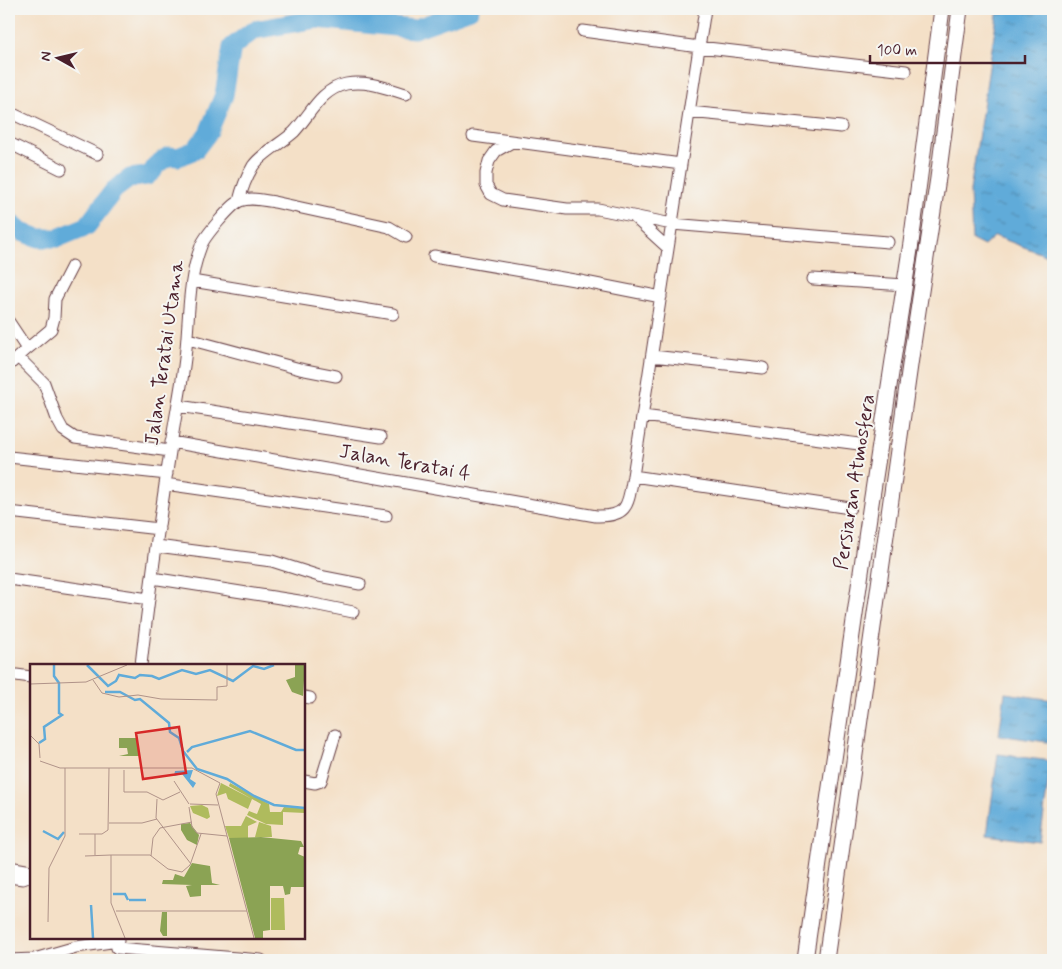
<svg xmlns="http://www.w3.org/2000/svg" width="1062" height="969" viewBox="0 0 1062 969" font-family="Mynerve,sans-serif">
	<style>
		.water { fill: url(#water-ripples); stroke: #556582 }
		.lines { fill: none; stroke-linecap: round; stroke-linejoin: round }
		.river { stroke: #60abd9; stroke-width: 19 }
		.minor-casing { stroke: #643c42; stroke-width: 13 }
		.tertiary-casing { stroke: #643c42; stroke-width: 17 }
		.minor { stroke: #fff; stroke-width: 11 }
		.tertiary { stroke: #fff; stroke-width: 15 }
		.labels { text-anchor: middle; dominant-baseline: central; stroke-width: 4; stroke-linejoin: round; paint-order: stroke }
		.street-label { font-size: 20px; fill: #4a1f2b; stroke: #f6f6f2 }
		.inset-river { fill: none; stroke: #60abd9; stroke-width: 2.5 }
		.inset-road { fill: none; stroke: #b09389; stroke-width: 1 }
		.view { fill: #d62828; fill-opacity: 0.15; stroke: #d62828; stroke-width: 2.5 }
		.inset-edge { fill: none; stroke: #4a1f2b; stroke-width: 2.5 }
	</style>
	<defs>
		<pattern id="water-ripples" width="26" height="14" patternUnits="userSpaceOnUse" patternTransform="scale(1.25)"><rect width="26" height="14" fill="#60abd9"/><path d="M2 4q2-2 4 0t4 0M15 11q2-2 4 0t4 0" fill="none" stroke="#518bb0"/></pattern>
	</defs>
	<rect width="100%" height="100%" fill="#f6f6f2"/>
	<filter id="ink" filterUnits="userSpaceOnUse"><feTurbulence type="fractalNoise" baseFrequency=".02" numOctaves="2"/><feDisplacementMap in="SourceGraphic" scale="10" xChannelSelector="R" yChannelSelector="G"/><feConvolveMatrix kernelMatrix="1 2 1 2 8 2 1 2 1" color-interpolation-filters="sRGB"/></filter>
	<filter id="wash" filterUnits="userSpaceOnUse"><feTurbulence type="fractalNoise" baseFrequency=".0096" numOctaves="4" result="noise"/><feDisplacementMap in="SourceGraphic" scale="20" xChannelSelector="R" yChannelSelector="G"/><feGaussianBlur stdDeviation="1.12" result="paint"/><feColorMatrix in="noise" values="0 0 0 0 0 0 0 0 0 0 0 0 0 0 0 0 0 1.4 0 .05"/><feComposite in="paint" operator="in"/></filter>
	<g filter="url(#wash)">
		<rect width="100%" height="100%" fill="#f4e0c7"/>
		<!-- water -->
		<path class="water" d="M998,9H1053V258L995,236L984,246L972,240L970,191Z
			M1005,693L1053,700V743L999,735Z
			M998,754L1051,761L1040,842L987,835Z"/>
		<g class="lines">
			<!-- river -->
			<path class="river" d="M9,222L22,232L39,238H58L87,226L114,190L130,178L147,176L153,171L156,165L163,160L169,156L178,157L195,150L208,133L224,95L232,47L254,30L317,19L414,29L470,9"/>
		</g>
	</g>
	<g filter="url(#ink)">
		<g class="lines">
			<!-- minor casing -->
			<g class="minor-casing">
				<path id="minor" d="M583,31L699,47L906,71
					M9,112L97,154
					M689,112L841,127
					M473,136L681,164
					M512,142L496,151L489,161L486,173V185L491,194L503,200L567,209H598L672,224L888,242
					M9,143L61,169
					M239,201C242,188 246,178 253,166C262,153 282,143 294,132C310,115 321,89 346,84C367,80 386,88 406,94
					M634,217L668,248
					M434,256L580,281L661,297
					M813,279L905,285
					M192,281L393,314
					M9,322L27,349L9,365
					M188,339L300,369L336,376
					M27,349L51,329L54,318L55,299L72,266
					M652,356L763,368
					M18,357L44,383L57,419L63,430L75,438L170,451
					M179,406L381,437
					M643,416L859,444
					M171,442L596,516C629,517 628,504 633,476L705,9
					M9,457L167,474
					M633,476L850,508
					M165,484L386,516
					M9,512L159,529
					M157,546L272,561L319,576L360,584
					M152,578L299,601L353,612
					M9,579L149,599
					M141,665C149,594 159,523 170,452C174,423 180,395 184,366C190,326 186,285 201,246C204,237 231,205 240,201C250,197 263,200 274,202L389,227L406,237
					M9,674L31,677
					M304,697L310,698
					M304,781L315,783L321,781L335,735
					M9,867L31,871
					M9,877L23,879L31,876
					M117,948L261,960
					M9,960L34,959L76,947L118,941"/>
			</g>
			<!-- tertiary casing -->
			<g class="tertiary-casing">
				<path id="tertiary" d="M805,960L870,510L911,243L942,9
					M826,960L912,351L938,178L960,9"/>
			</g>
			<!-- minor -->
			<use href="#minor" class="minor"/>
			<!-- tertiary -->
			<use href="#tertiary" class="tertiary"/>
		</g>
	</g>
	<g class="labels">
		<!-- street labels -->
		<g class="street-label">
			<text transform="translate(165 353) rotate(-82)">Jalan Teratai Utama</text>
			<text transform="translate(405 463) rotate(10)">Jalan Teratai 4</text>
			<text transform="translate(855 482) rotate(-81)">Persiaran Atmosfera</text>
		</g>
	</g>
	<!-- overview -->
	<g transform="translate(30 664)">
		<rect width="275" height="275" fill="#f4e0c7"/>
		<path d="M191,119L222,135L218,145L198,135L196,129L187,132ZM200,119L239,140L240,148H251L254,143L275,144V149L253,148V161L236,160L217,151L219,147L227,150L231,140L199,122ZM172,141L178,144L180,153L177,155L163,149L160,142ZM216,152L227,158L218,162V174H199L195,162H211ZM229,158L241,162L242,173H225ZM241,234H254L255,266H241Z" fill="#afbb5d"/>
		<path d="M265,1H275L273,32L262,28L256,16L265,13ZM89,74H107L109,92H89L98,90L97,84H89ZM160,159L169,171L167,181L157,176L151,166V160ZM231,173L271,177L274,183H270L268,190L275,193V189V218L274,195V223H261L260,230L255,231L253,222H240V266L233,267V274H225L199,174ZM162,199L180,202L182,219L190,221H171V232L160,233L156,222L162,221L132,220L133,216H143L145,210L154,213ZM132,248H137V272H133L130,267Z" fill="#8ba354"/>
		<path d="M163,106L160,115L166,119L163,124L152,110L144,112L145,107Z" fill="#60abd9"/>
		<path class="inset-river" d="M57,1L78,22L86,17L89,11L105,14L110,11L122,12L129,15L152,6L166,10L180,6L203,17L223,2L234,5L244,1M75,28H90L105,36L110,35L139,59L140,68L149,74L153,87L167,105L197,115L224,132M9,79L15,75L14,63L32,51L29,49V19L24,12V1M157,88L162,83L220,67L266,86H275M224,132L244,141L275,144M13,167L28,175L34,168M83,230H95L98,236M99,236H116M61,241L63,274"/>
		<path class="inset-road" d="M63,16L72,29L89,33L108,31L131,35L187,36V23L197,22V1M0,20L56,18L97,1M0,71L9,80L10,94M10,97L30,104H162L190,119M94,106V128H117L133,136L150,128M144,117L159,140M190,119L186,130L224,274M127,135L126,154L161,200M160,140L188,141M159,143L162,163L167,169L197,172M79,159H112L127,155M49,170H72L78,166L79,104M65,170V191M55,192L81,191M121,192L123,174L130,164L162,158M86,247H217M18,258L19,204L35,172V104M95,274L81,239V191H120L138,205L152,208L160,201L171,170"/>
		<path class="view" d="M149,63L156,109L113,115L106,69Z"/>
		<rect width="275" height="275" class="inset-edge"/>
	</g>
	<!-- margin -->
	<rect width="1062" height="969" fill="none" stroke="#f6f6f2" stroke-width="30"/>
	<!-- north arrow -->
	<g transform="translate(58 58) rotate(278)" stroke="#f6f6f2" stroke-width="4" paint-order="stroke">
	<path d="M0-4L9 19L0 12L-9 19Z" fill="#4a1f2b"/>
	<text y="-8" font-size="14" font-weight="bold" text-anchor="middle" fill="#4a1f2b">N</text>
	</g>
	<!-- scale -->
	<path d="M870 55v8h155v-8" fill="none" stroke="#4a1f2b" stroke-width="2.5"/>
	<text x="877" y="55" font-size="15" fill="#4a1f2b" stroke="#f6f6f2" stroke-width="4" paint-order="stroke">100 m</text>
</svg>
